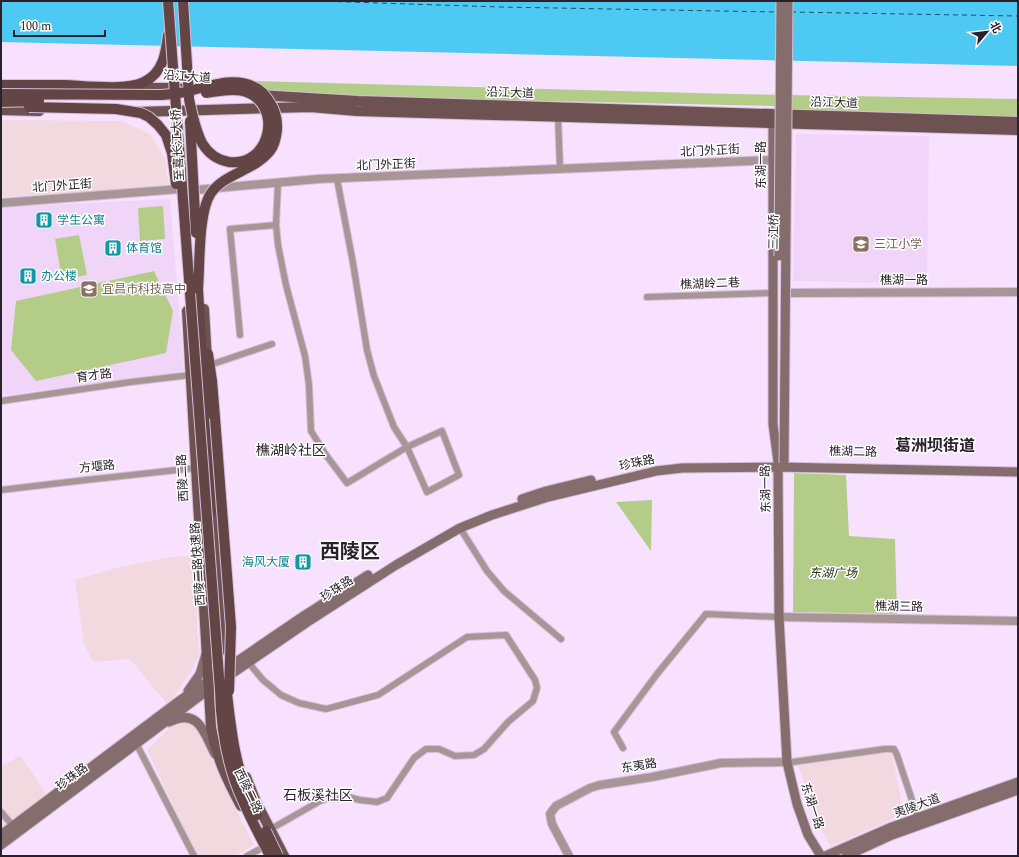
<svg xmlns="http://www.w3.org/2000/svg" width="1019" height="857" viewBox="0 0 1019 857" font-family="Spectral,'Noto Sans SC',serif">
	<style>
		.commercial { fill: #f2d9e0 }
		.built { fill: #f1d5f9 }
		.green { fill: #b3cd88 }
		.water { fill: #4ec9f4 }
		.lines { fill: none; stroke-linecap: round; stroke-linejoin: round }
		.ferry { stroke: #1d4f62; stroke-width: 1; stroke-dasharray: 5 4; stroke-linecap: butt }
		.minor-casing { stroke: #d3bed9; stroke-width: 8 }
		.tertiary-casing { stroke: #d3bed9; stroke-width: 10 }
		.secondary-casing { stroke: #d3bed9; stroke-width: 11 }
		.primary-casing { stroke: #d3bed9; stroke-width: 12 }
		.trunk-casing { stroke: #d3bed9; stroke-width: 12 }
		.minor { stroke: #a79695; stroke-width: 6 }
		.tertiary { stroke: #a79695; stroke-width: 8 }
		.secondary { stroke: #866d6d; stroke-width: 9 }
		.primary { stroke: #6e5151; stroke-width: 10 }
		.trunk { stroke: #644545; stroke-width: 10 }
		.secondary-bridge-casing { stroke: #d3bed9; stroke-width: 11; stroke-linecap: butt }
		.trunk-bridge-casing { stroke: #d3bed9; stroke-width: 12; stroke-linecap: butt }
		.secondary-bridge { stroke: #866d6d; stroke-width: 9 }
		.trunk-bridge { stroke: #644545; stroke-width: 10 }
		.labels { text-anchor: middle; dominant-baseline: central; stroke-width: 3; stroke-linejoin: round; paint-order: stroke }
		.street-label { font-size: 12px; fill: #29212b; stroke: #fff }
		.culture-label { font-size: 12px; fill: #0d838f; stroke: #fff; text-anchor: start }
		.education-label { font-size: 12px; fill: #785e54; stroke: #fff; text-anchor: start }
		.park-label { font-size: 12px; font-style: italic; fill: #2a3711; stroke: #fff }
		.quarter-label { font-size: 14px; fill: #29212b; stroke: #fff }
		.district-label { font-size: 16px; font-weight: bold; fill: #29212b; stroke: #fff }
		.town-label { font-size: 20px; font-weight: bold; fill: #29212b; stroke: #fff }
	</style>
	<rect width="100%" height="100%" fill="#f8e1ff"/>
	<!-- commercial -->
	<path class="commercial" d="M1,120L122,121L150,134L165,158L169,188L1,197Z
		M197,555V631L200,653L193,668L168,705L130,659L93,662L84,644L75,580L119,567L171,557Z
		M175,722L196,724L210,754L221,780L254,845L235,856H197L147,750Z
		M890,744L904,814L831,846L821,829L795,757Z
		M20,755L48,796L1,832V766L10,762Z"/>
	<!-- built -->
	<path class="built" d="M796,134L929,136L927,284L793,281Z
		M170,199L184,371L1,396V207Z"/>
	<!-- green -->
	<path class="green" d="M255,81L733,94L1018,99V119L803,113L772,106L271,95Z
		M163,206L165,239L140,241L138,208Z
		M79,235L87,275L62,280L55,239Z
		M154,271L173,311L166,353L36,381L11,350L16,301Z
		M794,473L846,475L849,536L895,539L897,614L793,612Z
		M652,500L651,551L616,502Z"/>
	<!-- water -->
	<path class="water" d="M1,1H1018V66L1,42Z"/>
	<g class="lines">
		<!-- ferry -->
		<path class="ferry" d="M319,1L500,7L776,12
			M791,12L1018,16"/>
		<!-- minor casing -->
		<g class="minor-casing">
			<path id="minor" d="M558,116L560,169
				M278,183L276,225L278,245L286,285L305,356L309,385L311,431L326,455L347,483L407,447L394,427L374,376L367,350L353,263L337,179
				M647,297L773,293
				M240,335L230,229L276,225
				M207,366L272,344
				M1,401L131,382L190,375
				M442,431L459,475L427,492L407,447Z
				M1,490L77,481L195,468
				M460,528L487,571L504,591L561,639
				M248,662L263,680L281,695L299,703L326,709L378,695L467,637L506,635L535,680L537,688L533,701L508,722L484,749L474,755L455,756L439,749H426L414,758L387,798L377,802L360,800L340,795L320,801L271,829
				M136,743L194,856
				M623,748L614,732L657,674L706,614L779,617
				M793,762L885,749H894L897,755L918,818
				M1,812L13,826
				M247,856L262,848"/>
		</g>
		<!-- tertiary casing -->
		<g class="tertiary-casing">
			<path id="tertiary" d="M1,203L180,189L196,190L318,179L773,160
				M789,293L1018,292
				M779,617L1018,621
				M569,856L552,824L550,814L556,806L590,788L600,785L652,777L721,763L787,762"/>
		</g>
		<!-- secondary casing -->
		<g class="secondary-casing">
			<path id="secondary" d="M773,116V424L778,462L779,617L787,762L797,804L808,835L821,856
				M522,499L546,491L591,480
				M188,691L200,674L206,654
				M169,722C199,707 204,733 215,754
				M1,835L179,701L302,617L368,575
				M1,845L208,690L306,623L396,565L460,528L492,515L548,497L656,471L682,468L778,467L1018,472
				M825,856L889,828L1018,782
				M846,856L892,835L1018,790"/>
		</g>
		<!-- primary casing -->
		<g class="primary-casing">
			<path id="primary" d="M129,88H171L183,89
				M259,95L358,101L1018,122
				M1,110L39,111
				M137,112L310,107L357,111L1018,130
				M204,309L207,361
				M187,311L211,727C216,757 227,780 241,806
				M212,445L227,651
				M246,777L256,802L284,856"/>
		</g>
		<!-- trunk casing -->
		<g class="trunk-casing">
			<path id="trunk" d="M1,85C22,85 44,85 65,85C86,86 126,91 144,82C163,73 166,53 168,35
				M198,289L211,512
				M208,354L212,381L215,418"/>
		</g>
		<!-- minor -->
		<use href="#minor" class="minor"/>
		<!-- tertiary -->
		<use href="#tertiary" class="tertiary"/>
		<!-- secondary -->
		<use href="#secondary" class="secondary"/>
		<!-- primary -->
		<use href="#primary" class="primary"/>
		<!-- trunk -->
		<use href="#trunk" class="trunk"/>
		<!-- secondary-bridge casing -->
		<g class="secondary-bridge-casing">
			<path id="secondary-bridge" d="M779,256L781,1
				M784,463L788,1"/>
		</g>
		<!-- trunk-bridge casing -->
		<g class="trunk-bridge-casing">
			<path id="trunk-bridge" d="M168,1L220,690C221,728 227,767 243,801C251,820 261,838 270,856
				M183,1L189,97
				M1,94L161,95C169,94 177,94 185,92C210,86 241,73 263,93C268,99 273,106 275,113C279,125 277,141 270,151C254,171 225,173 211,193C198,212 200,264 198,289
				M189,99C192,114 195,129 202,143C208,153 217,160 229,162C272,167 284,102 243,91C231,88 217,91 206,93
				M1,102L39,101
				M29,107L116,109L141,113L149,117L158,125L166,135L172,153L176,184
				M190,121L196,233
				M215,418L231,627L229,691
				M226,684C231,732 235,771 257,815
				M266,831L278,856"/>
		</g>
		<!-- secondary-bridge -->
		<use href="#secondary-bridge" class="secondary-bridge"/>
		<!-- trunk-bridge -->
		<use href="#trunk-bridge" class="trunk-bridge"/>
	</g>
	<!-- icons -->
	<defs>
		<g id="building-square" transform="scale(0.9)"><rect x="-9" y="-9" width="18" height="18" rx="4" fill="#0f9aa8" stroke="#fff"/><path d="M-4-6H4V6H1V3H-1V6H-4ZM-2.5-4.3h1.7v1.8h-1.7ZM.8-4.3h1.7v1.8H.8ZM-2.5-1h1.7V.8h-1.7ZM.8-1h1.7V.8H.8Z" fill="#fff"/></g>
		<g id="school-square" transform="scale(0.9)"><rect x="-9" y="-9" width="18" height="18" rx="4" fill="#8d6e63" stroke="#fff"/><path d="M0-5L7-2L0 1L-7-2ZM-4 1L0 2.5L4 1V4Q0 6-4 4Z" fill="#fff"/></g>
	</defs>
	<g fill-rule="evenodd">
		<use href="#building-square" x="44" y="220"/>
		<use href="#school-square" x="861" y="244"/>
		<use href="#building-square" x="113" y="248"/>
		<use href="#building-square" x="28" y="276"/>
		<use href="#school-square" x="89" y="289"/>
		<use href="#building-square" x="303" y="562"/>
	</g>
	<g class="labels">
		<!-- street labels -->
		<g class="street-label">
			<text transform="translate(187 77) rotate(4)">沿江大道</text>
			<text transform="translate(510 93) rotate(2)">沿江大道</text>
			<text transform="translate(834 103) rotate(2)">沿江大道</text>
			<text transform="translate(178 145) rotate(-93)">至喜长江大桥</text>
			<text transform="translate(710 151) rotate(-3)">北门外正街</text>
			<text transform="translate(386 165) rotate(-2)">北门外正街</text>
			<text transform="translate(761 165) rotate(-90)">东湖一路</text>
			<text transform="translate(62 186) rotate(-4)">北门外正街</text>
			<text transform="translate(774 232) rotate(-89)">三江桥</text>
			<text x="904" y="280">樵湖一路</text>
			<text transform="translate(710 284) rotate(-2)">樵湖岭二巷</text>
			<text transform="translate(94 376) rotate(-8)">育才路</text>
			<text transform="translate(853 452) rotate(1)">樵湖二路</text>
			<text transform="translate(637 463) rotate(-12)">珍珠路</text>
			<text transform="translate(97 467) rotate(-6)">方堰路</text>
			<text transform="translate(183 478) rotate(-93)">西陵二路</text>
			<text transform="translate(766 489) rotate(-91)">东湖一路</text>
			<text transform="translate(198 564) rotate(-94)">西陵二路快速路</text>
			<text transform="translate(337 589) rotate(-33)">珍珠路</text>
			<text transform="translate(899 607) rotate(1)">樵湖三路</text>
			<text transform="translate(639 766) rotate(-9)">东夷路</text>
			<text transform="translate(72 777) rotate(-37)">珍珠路</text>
			<text transform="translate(248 791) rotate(64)">西陵二路</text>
			<text transform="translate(812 806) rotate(72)">东湖一路</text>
			<text transform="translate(917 806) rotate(-20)">夷陵大道</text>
		</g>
		<!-- culture labels -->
		<g class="culture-label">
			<text x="57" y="220">学生公寓</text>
			<text x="126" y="248">体育馆</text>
			<text x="41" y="276">办公楼</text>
			<text x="290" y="562" text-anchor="end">海风大厦</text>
		</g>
		<!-- education labels -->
		<g class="education-label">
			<text x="874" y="244">三江小学</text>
			<text x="102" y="289">宜昌市科技高中</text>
		</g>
		<!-- park labels -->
		<g class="park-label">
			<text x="833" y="573">东湖广场</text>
		</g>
		<!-- quarter labels -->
		<g class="quarter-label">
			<text x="291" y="450">樵湖岭社区</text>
			<text x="318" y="795">石板溪社区</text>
		</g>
		<!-- district labels -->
		<g class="district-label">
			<text x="935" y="446">葛洲坝街道</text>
		</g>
		<!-- town labels -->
		<g class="town-label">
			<text x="350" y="552">西陵区</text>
		</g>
	</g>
	<!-- border -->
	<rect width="1019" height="857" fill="none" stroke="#29212b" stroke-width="4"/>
	<!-- north arrow -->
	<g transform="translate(987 32) rotate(62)" stroke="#ffffff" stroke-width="3" paint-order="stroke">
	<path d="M0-3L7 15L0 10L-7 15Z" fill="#29212b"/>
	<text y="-6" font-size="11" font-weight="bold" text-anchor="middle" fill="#29212b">北</text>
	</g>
	<!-- scale -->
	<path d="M14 30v6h91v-6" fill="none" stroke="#29212b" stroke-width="2"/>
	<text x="20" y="30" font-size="12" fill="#29212b" stroke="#ffffff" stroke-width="3" paint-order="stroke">100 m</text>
</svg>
